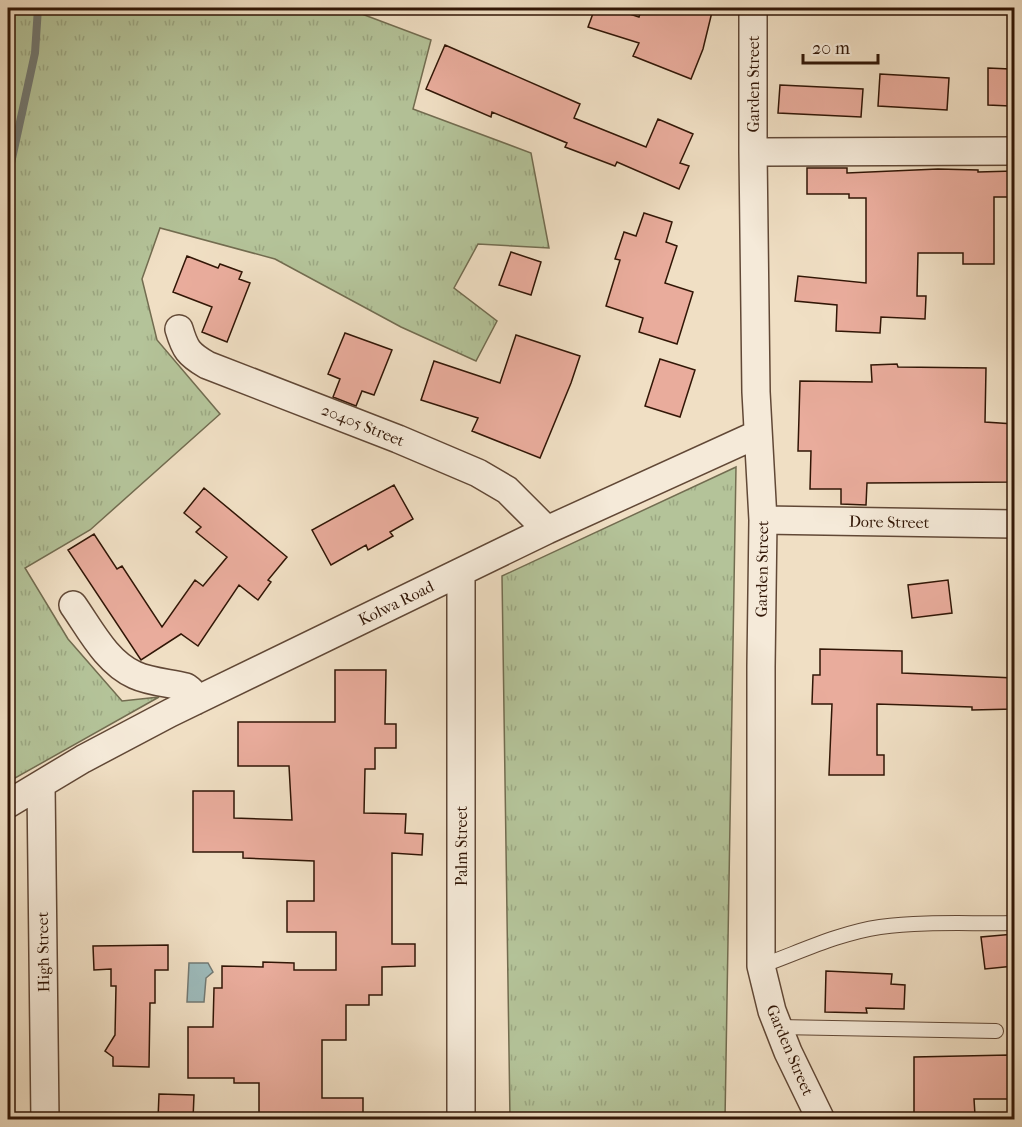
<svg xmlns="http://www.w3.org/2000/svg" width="1022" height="1127" viewBox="0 0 1022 1127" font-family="'IM FELL French Canon',serif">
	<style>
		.grass { fill: url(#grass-tufts); stroke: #726c50; stroke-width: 1.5 }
		.water { fill: #9dbbbc; stroke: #727973; stroke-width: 1.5 }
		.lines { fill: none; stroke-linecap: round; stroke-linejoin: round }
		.stream { stroke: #727973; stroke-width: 8 }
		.building { fill: #e9ac9c; stroke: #311606; stroke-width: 1.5 }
		.lane-casing { stroke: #614836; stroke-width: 16 }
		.street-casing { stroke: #614836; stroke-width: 30 }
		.lane { stroke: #f5ead9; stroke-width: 14 }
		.street { stroke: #f5ead9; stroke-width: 27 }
		.labels { text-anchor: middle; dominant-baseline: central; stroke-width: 4.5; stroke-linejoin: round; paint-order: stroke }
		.street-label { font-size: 16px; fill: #311606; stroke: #f5ead9 }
	</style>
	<defs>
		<pattern id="grass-tufts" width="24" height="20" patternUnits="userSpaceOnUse" patternTransform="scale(1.5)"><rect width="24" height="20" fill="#b4c399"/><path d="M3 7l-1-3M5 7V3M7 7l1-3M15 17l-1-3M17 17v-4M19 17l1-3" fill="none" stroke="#9ba782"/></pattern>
	</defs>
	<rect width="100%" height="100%" fill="#f0dfc4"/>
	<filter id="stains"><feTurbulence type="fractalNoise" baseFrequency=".00333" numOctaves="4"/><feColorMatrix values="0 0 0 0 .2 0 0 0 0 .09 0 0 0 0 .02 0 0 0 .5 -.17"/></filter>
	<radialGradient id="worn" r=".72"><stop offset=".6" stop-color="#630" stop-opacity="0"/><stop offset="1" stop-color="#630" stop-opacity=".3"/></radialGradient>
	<!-- grass -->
	<path class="grass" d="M8,8H346L431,40L413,109L531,153L549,248L478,244L454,288L497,321L476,361L401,327L275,259L160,228L142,279L157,340L220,414L90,530L25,568L68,639L122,701L159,697L8,782Z
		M736,467L725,1119H510L502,576Z"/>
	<!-- water -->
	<path class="water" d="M189,963H208L213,972L206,978L204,1002H187Z"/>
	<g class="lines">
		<!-- stream -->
		<path class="stream" d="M8,177L35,53L38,8"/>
	</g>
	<!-- building -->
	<path class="building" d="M595,8H611L639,17L642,8H698L712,12L703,49L691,79L633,56L639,43L588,27Z
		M445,45L580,104L574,118L646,147L658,119L693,134L680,163L689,166L679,189L617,162L615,166L565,147L567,143L492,112L491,117L426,89Z
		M988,68L1010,69V106L988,105Z
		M880,74L949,78L947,110L878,106Z
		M780,85L863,89L861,117L778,113Z
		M807,168H847V173L938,169L978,170V172L1014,171V197H994V264H963V253H918L917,296H926L925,319L881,317L880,333L836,331L837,305L795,301L798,276L866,283V198H849V194H807Z
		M644,213L672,222L666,242L677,246L665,283L693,292L677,344L639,332L643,318L606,306L620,260L615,259L624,232L636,236Z
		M511,252L541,262L531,295L499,285Z
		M187,256L218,268L220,264L242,272L239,279L250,283L227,342L202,332L212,307L173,292Z
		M345,333L392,350L374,395L362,391L356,406L333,397L340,379L328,374Z
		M516,335L580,356L571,383L540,458L472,431L478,418L421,400L434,361L500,383Z
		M660,359L695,370L680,417L645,406Z
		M897,364L898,367L986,368L985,422L1014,424V482L867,483L866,505L841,504V489H810L811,451H798L800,381L872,382L871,365Z
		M394,485L413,519L390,532L393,536L368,550L366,545L331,565L312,530Z
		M204,488L287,557L268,580L271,582L258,600L239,585L198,646L181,634L141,660L68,550L94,534L117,569L122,566L162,627L195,580L203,586L227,557L196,532L201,527L184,513Z
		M948,580L952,613L912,618L908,585Z
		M820,649L902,651V673L1014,678V709L972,710V707L877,704V755H884V775H829L832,704H812L813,675H820Z
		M335,670H386L385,724H396V748H375V769H365L364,813L406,814L405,833L423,834L422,855L392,853V944H415V966L382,967V995H369V1005H346V1040H322V1098H363V1119H259V1083H234V1078H188V1027H213L214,988H222V966L263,967V962L294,963V970H336V932H287V901H314V861L243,858V852H193V791H234V818L292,820L289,766H238V722H335Z
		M1014,934V966L985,969L981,937Z
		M168,945V970H155V1003H150L149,1067L113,1066V1057L105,1051L115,1035L116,986H111V969L94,970L93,946Z
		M826,971L892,974L891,984L905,985L904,1009L866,1008L867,1013L825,1012Z
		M1009,1055V1099H974L975,1115L914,1116V1057Z
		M159,1094L194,1095L193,1119H158Z"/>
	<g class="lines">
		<!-- lane casing -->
		<g class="lane-casing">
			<path id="lane" d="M761,966C800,952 839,933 880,927C924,921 970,924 1014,923
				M778,1027L996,1031"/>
		</g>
		<!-- street casing -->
		<g class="street-casing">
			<path id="street" d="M753,8V152L756,392L763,520L761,666V966L772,1011L788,1052L821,1120
				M753,152L1014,151
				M179,329C185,349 188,354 207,365L398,439L478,473L507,490L547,530
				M763,520L1014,524
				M73,605C90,629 106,662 135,675C150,682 170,683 186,687L190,690L195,701
				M41,785L45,1120
				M8,804L83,759L170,713L547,530L758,434
				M461,1120V572"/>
		</g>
		<!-- lane -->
		<use href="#lane" class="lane"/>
		<!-- street -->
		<use href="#street" class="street"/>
	</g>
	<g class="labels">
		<!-- street labels -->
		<g class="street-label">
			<text transform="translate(753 84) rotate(-90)">Garden Street</text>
			<text transform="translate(363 425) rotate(22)">20405 Street</text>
			<text transform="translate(889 522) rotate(1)">Dore Street</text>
			<text transform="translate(762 569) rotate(-89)">Garden Street</text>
			<text transform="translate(396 603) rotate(-26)">Kolwa Road</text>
			<text transform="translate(461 846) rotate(-90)">Palm Street</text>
			<text transform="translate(43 952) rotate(-91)">High Street</text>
			<text transform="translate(790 1050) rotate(67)">Garden Street</text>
		</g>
	</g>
	<!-- margin -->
	<rect width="1022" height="1127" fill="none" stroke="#f0dfc4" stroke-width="30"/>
	<rect x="9" y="9" width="1004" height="1109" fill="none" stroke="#311606" stroke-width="3"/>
	<rect x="15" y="15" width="992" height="1097" fill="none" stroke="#311606" stroke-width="1.5"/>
	<!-- scale -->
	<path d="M803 54v9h75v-9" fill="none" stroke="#311606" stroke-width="3"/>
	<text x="812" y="54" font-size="18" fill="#311606" stroke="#f5ead9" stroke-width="4.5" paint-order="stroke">20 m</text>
	<rect width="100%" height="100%" filter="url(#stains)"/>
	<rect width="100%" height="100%" fill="url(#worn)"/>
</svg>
